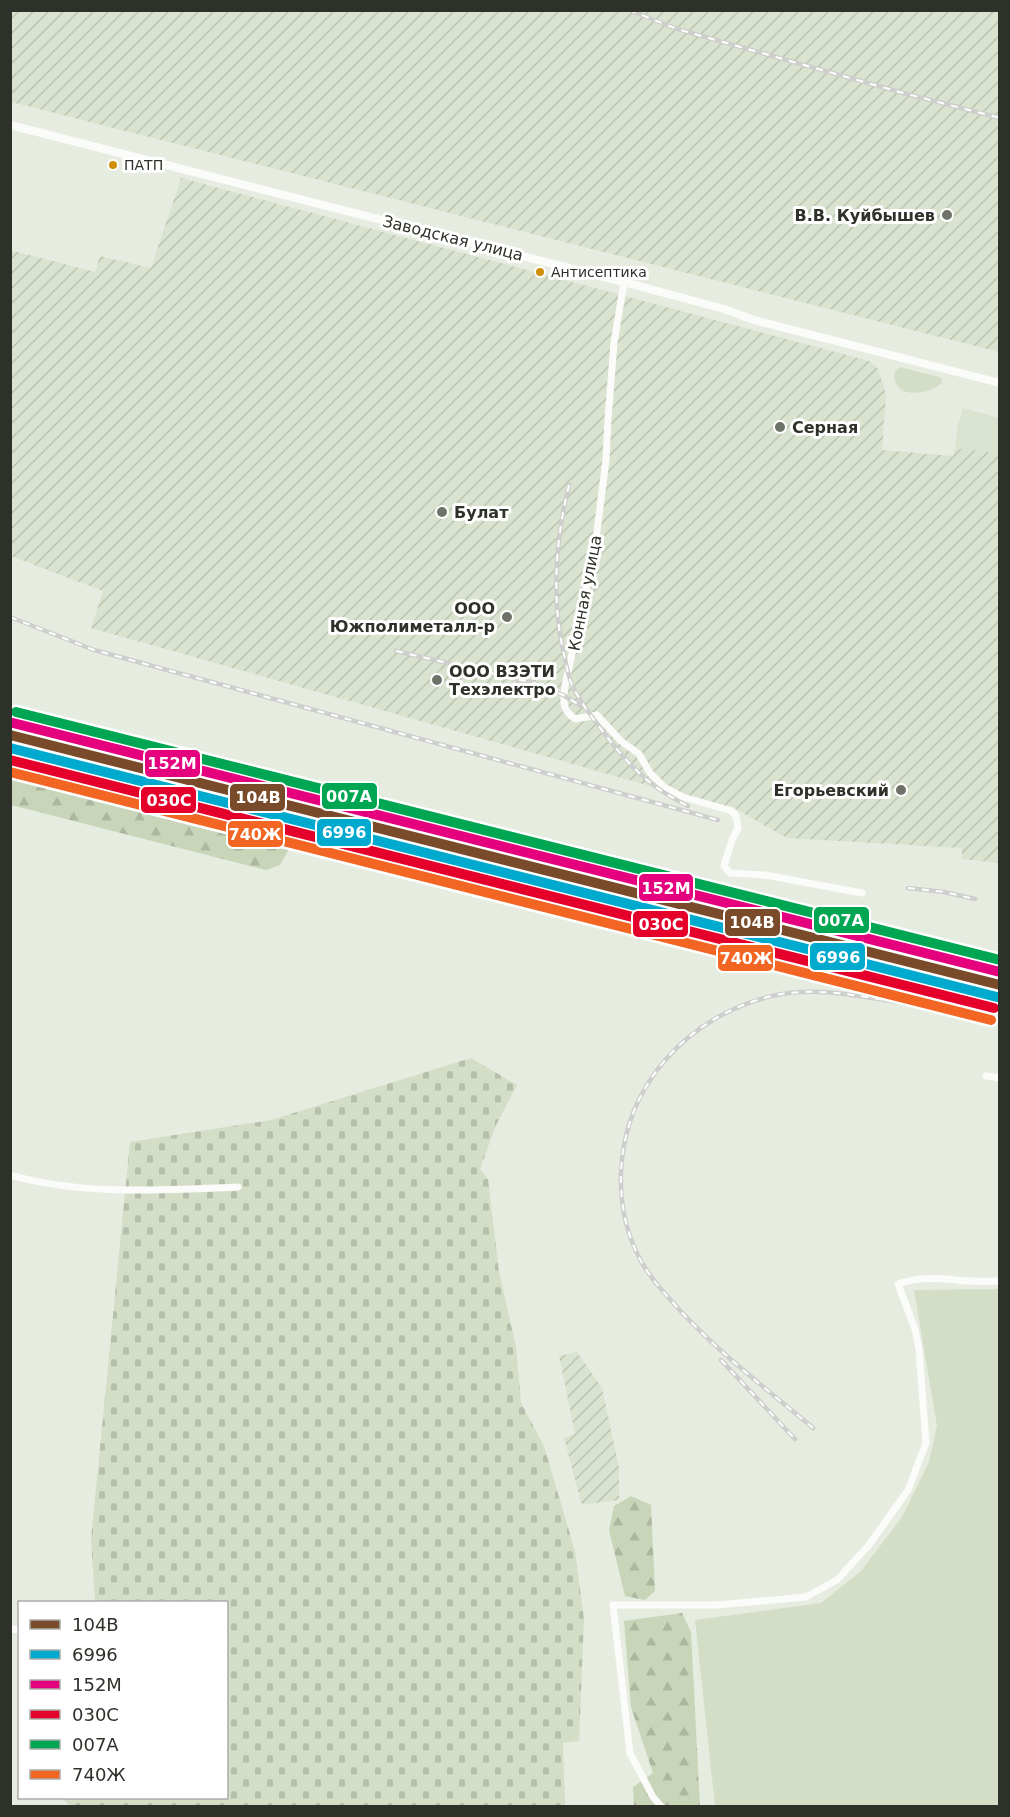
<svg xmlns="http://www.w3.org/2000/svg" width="1010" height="1817" viewBox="0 0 1010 1817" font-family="'DejaVu Sans',sans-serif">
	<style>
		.built { fill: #dae3cf }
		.industrial { fill: url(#industrial-furrows) }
		.grass { fill: #d4dec7 }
		.forest { fill: url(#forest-firs) }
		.cemetery { fill: url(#cemetery-stones) }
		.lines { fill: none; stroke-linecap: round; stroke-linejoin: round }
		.minor { stroke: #fbfcfa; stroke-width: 7 }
		.tertiary { stroke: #fbfcfa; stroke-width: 8 }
		.rail-casing { stroke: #cecfcc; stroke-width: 4.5 }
		.rail { stroke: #fff; stroke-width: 2; stroke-dasharray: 7; stroke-linecap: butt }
		.rail-1-casing { stroke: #fff; stroke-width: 15 }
		.rail-2-casing { stroke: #fff; stroke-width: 15 }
		.rail-3-casing { stroke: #fff; stroke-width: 15 }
		.rail-4-casing { stroke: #fff; stroke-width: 15 }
		.rail-5-casing { stroke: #fff; stroke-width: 15 }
		.rail-6-casing { stroke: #fff; stroke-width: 15 }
		.rail-1 { stroke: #7a4b2a; stroke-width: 10 }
		.rail-2 { stroke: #00a9ce; stroke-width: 10 }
		.rail-3 { stroke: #e5007d; stroke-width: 10 }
		.rail-4 { stroke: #e4002b; stroke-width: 10 }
		.rail-5 { stroke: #00a651; stroke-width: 10 }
		.rail-6 { stroke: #f26522; stroke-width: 10 }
		.bus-dot { fill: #cf8f08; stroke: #fff; stroke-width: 2 }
		.poi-dot { fill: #6e7269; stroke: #fff; stroke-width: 2 }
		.labels { text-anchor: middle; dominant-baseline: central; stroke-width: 6; stroke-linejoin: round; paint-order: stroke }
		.bus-label { font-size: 14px; fill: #2d3129; stroke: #fff; text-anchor: start }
		.poi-label { font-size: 16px; font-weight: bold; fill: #2d3129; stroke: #fff; text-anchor: end }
		.street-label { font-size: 16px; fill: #2d3129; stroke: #fff }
		.line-badge { stroke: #fff; stroke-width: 2 }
		.badge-label { font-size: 16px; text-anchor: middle; font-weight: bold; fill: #fff }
	</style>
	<defs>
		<pattern id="industrial-furrows" width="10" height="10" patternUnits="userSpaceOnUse" patternTransform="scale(1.5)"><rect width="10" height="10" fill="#dae3cf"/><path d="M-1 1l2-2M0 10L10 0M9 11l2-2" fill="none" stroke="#bbc3b2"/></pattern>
		<pattern id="forest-firs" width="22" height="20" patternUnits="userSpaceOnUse" patternTransform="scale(1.5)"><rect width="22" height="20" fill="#c9d5b9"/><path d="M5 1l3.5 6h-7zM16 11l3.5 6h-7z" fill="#adb79f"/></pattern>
		<pattern id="cemetery-stones" width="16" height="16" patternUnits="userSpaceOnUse" patternTransform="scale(1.5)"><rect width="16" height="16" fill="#d4dec7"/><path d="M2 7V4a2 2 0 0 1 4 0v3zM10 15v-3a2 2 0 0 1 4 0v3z" fill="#b6bfab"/></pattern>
	</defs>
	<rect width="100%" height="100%" fill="#e6ece0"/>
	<!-- built -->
	<path class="built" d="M963,408L999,418V453L955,448L958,425Z"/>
	<!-- industrial -->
	<path class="industrial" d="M10,11H999V352L11,102Z
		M181,178L869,361L878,369L886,395L882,450L953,456L955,448L999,453V863L962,859V848L787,838L732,807L714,804L91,628L103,591L11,556L10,250L95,272L100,256L151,268Z
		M577,1352L602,1388L619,1467V1500L582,1505L564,1438L575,1434L559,1356Z"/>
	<!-- grass -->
	<path class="grass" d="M900,367L939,377L942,379V383C930,392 917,395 902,391C896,385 893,380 895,371Z
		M999,1289V1806H715L695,1620L821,1603L861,1571L902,1517L929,1462L937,1426L914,1290Z"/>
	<!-- forest -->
	<path class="forest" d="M11,764L275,828L289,849L280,865L266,870L11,805Z
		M631,1496L651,1505L655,1591L645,1600L625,1596L609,1530L614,1506Z
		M682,1613L691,1632L700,1806H634L633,1787L653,1773L631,1707L624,1621Z"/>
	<!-- cemetery -->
	<path class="cemetery" d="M471,1058L517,1085L496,1125L480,1169L488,1179L499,1272L516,1347L521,1403L544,1446L575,1551L584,1619L579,1741L563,1743L565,1806H70L62,1798H226V1602H95L91,1539L130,1142L271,1120Z"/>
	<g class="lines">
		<!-- minor -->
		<path class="minor" d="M624,282L614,343L608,419L606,460L595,547L565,686C563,700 562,712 576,719L597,715L621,741L639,754L650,773L664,787L683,797L732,811L736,816L738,828L732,840L724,866L730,873L765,875L862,893
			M986,1076L1000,1078
			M10,1175C85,1196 162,1190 238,1187
			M10,1629L20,1630
			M661,1806L653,1797L630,1753L613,1605H717L806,1597L837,1580L869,1545L908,1490L926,1443L919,1350L915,1329L898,1284C918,1277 935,1278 956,1280C970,1282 985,1281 1000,1281"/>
		<!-- tertiary -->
		<path class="tertiary" d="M10,125L624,282L724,309L754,320L1000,383"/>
		<!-- rail casing -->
		<g class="rail-casing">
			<path id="rail" d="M629,10L677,29L903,93L1000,118
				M569,485C555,542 551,602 565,659C567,669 569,680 574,689C584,708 598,725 611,742C635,772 654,789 688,806
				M10,617L94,650L718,820
				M396,651L534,683L563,695L581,706
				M10,725L478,842
				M678,884L726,894
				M908,888L944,892L975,899
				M717,897L755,901L858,922
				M721,1360L795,1439
				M813,1428C763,1386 711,1347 668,1297C658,1286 648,1274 641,1261C626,1234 620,1203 621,1173C624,1085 688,1016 772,996C814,986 857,996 898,1002"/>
		</g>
		<!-- rail -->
		<use href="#rail" class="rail"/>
		<!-- rail-1 casing -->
		<g class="rail-1-casing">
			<path id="rail-1" d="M10,735L1000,985"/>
		</g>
		<!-- rail-2 casing -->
		<g class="rail-2-casing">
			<path id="rail-2" d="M10,748L997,997"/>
		</g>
		<!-- rail-3 casing -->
		<g class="rail-3-casing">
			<path id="rail-3" d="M13,723L1000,972"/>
		</g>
		<!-- rail-4 casing -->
		<g class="rail-4-casing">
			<path id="rail-4" d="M10,760L994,1008"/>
		</g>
		<!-- rail-5 casing -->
		<g class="rail-5-casing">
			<path id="rail-5" d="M16,712L1000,960"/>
		</g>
		<!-- rail-6 casing -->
		<g class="rail-6-casing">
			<path id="rail-6" d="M10,772L991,1020"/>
		</g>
		<!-- rail-1 -->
		<use href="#rail-1" class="rail-1"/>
		<!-- rail-2 -->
		<use href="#rail-2" class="rail-2"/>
		<!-- rail-3 -->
		<use href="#rail-3" class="rail-3"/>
		<!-- rail-4 -->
		<use href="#rail-4" class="rail-4"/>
		<!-- rail-5 -->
		<use href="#rail-5" class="rail-5"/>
		<!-- rail-6 -->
		<use href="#rail-6" class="rail-6"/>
	</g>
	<!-- markers -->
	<g class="bus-dot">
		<circle cx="113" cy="165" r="5"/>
		<circle cx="540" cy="272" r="5"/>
	</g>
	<g class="poi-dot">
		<circle cx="947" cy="215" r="6"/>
		<circle cx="780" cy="427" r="6"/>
		<circle cx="442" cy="512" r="6"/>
		<circle cx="507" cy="617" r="6"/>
		<circle cx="437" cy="680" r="6"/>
		<circle cx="901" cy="790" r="6"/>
	</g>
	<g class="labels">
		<!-- bus labels -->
		<g class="bus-label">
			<text x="124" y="165">ПАТП</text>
			<text x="551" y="272">Антисептика</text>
		</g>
		<!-- poi labels -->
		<g class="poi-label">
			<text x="935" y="215">В.В. Куйбышев</text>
			<text x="792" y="427" text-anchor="start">Серная</text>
			<text x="454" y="512" text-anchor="start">Булат</text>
			<text x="495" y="608">ООО<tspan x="495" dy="18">Южполиметалл-р</tspan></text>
			<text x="449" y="671" text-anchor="start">ООО ВЗЭТИ<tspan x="449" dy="18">Техэлектро</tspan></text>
			<text x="889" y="790">Егорьевский</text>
		</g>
		<!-- street labels -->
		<g class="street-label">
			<text transform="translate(453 238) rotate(14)">Заводская улица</text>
			<text transform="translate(585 593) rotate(-79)">Конная улица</text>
		</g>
	</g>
	<g class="line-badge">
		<rect x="144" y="749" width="57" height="29" rx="6" fill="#e5007d"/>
		<rect x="321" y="782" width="57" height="28" rx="6" fill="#00a651"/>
		<rect x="229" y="783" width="57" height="29" rx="6" fill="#7a4b2a"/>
		<rect x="140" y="786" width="57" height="28" rx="6" fill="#e4002b"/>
		<rect x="316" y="818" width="56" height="29" rx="6" fill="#00a9ce"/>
		<rect x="227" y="820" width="57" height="28" rx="6" fill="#f26522"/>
		<rect x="638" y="873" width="56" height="29" rx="6" fill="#e5007d"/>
		<rect x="813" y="906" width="57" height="28" rx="6" fill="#00a651"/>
		<rect x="724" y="908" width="57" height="29" rx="6" fill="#7a4b2a"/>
		<rect x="632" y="910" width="57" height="28" rx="6" fill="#e4002b"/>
		<rect x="809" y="942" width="57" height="29" rx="6" fill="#00a9ce"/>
		<rect x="717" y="944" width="57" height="28" rx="6" fill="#f26522"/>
	</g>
	<g class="badge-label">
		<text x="172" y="769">152М</text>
		<text x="349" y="802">007А</text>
		<text x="258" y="803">104В</text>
		<text x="169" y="806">030C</text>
		<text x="344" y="838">6996</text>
		<text x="255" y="840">740Ж</text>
		<text x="666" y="894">152М</text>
		<text x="841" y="926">007А</text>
		<text x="752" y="928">104В</text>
		<text x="661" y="930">030C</text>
		<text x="838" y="963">6996</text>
		<text x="746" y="964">740Ж</text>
	</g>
	<!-- border -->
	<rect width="1010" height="1817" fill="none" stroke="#2d3129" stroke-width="24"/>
	<!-- legend -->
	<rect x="18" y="1601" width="210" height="198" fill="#ffffff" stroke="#abada9" stroke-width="1.5"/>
	<rect x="30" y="1620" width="30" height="9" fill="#7a4b2a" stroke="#abada9" stroke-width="1.5"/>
	<text x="72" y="1631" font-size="18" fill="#2d3129">104В</text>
	<rect x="30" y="1650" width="30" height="9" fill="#00a9ce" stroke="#abada9" stroke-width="1.5"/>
	<text x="72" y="1661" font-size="18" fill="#2d3129">6996</text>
	<rect x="30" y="1680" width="30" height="9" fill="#e5007d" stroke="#abada9" stroke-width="1.5"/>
	<text x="72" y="1691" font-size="18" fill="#2d3129">152М</text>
	<rect x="30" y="1710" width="30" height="9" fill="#e4002b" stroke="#abada9" stroke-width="1.5"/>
	<text x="72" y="1721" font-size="18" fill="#2d3129">030C</text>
	<rect x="30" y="1740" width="30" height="9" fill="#00a651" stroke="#abada9" stroke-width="1.5"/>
	<text x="72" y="1751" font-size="18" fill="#2d3129">007А</text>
	<rect x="30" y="1770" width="30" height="9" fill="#f26522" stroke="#abada9" stroke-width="1.5"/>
	<text x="72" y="1781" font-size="18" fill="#2d3129">740Ж</text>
</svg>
